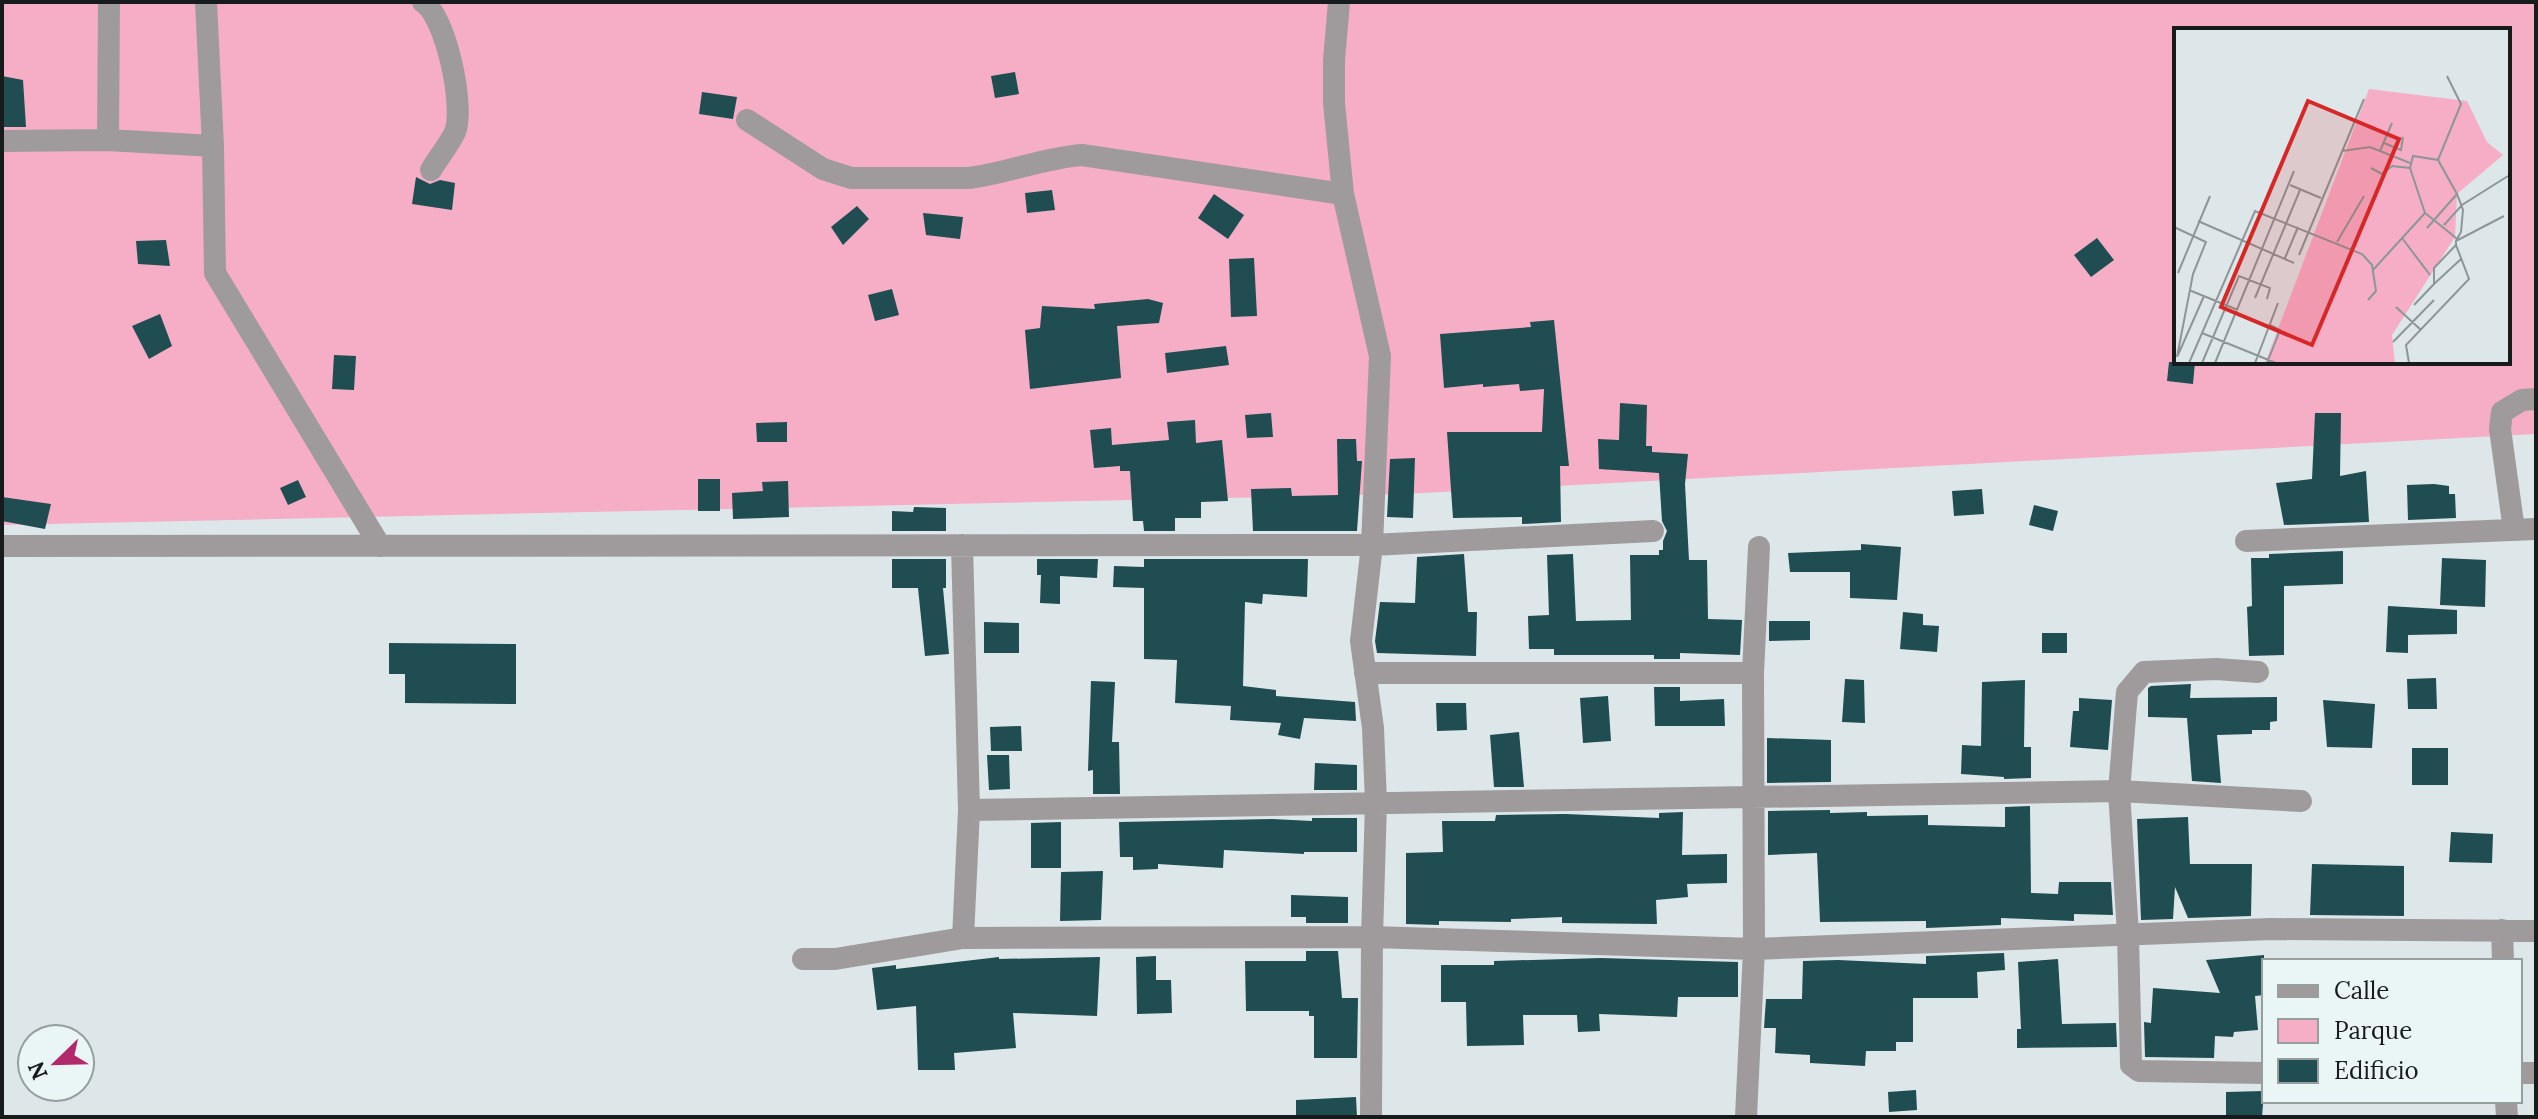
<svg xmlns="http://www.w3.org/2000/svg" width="2538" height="1119" viewBox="0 0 2538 1119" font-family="Lora,serif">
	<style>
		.green { fill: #f6aec7; fill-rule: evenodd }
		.building { fill: #1f4d52 }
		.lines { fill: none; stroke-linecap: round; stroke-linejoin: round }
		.minor { stroke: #9f9b9c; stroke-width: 22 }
		.inset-road { fill: none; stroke: #8e9597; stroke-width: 2 }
		.view { fill: #d62828; fill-opacity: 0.15; stroke: #d62828; stroke-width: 4 }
		.inset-edge { fill: none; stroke: #171b1b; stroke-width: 4 }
	</style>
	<rect width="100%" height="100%" fill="#dde7e9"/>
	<!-- green -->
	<path class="green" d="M2,2H2536V434L1404,494L2,525ZM2176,30H2508V362H2176Z"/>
	<!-- building -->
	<path class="building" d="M1015,72L1019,94L995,98L991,76Z
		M2,76L23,80L26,127H2Z
		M702,92L737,97L733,119L699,114Z
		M416,177L430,184L440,180L455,183L452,210L412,204Z
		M1052,190L1055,210L1027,213L1025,193Z
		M1214,194L1244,215L1228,239L1198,218Z
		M857,206L869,219L843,245L831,227Z
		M923,213L963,217L960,239L926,235Z
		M2097,238L2114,260L2091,277L2074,255Z
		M166,240L170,266L138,264L136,241Z
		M1254,258L1257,316L1231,317L1229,259Z
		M892,289L899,315L875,321L868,295Z
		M1148,299L1163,303L1159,323L1117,326L1121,378L1030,389L1025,330L1040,328L1042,306L1095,309L1094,304Z
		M160,314L172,346L149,359L132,326Z
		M1554,320L1569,466H1560L1561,522L1522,524V517L1453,518L1447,432H1542L1544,389L1520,391L1519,384L1483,387V384L1444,388L1440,334L1531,327L1530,322Z
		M1226,346L1229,365L1167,373L1165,353Z
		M334,355L356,356L354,390L332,389Z
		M2169,362H2195L2193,384L2167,381Z
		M1620,403L1647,405L1646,446H1652V452L1688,454L1685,484L1689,560H1707L1708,619L1742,620L1740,655L1680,653V659H1654V655H1554V649H1529L1528,616L1549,615L1547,555L1573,554L1576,621L1631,620L1630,555H1659V550H1663V541L1667,531L1662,521L1659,473L1599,469L1598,439L1619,440Z
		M1271,413L1273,437L1247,438L1245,415Z
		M2315,413H2341L2340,476L2366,471L2369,522L2284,525L2276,483L2312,479Z
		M1195,420L1196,443L1222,440L1228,501L1201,502V518H1175V531H1144L1143,521H1133L1130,471H1120V466L1094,468L1090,430L1111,428L1112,445L1169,440L1167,422Z
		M787,422V442H757L756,423Z
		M1337,439H1356L1357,461H1362L1357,531H1253L1251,489L1291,488L1292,496L1338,495Z
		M1415,458L1413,518L1387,517L1390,459Z
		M698,479H720V511H698Z
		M298,480L306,497L288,505L280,488Z
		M788,481L789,517L733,519L732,493L763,491L762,482Z
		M2434,484L2449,486V494H2455L2456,518L2408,520L2407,485Z
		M1982,489L1984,514L1954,516L1952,491Z
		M2,497L51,504L45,529L2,521Z
		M2034,505L2058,511L2053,531L2029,525Z
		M914,507L946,508V531H892V511L913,512Z
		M1861,544L1901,547L1897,600L1850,598V572H1790L1788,553L1861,550Z
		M2343,551V584L2284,586V655L2249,656L2247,607L2252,606L2251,558H2269V554Z
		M1464,554L1468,612H1477L1476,656L1377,653L1375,641L1380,602L1415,603L1417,557Z
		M2442,558L2486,560L2485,607L2440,605Z
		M892,559H946V588H943L949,654L925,656L918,588H892Z
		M1037,559H1098L1097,578L1060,576V604L1040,603L1041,575H1037Z
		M1144,559H1308L1307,597L1263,594L1262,604L1245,602L1243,686L1276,690V696L1355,702L1356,721L1304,718L1300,739L1278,735L1281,723L1230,720L1231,706L1175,703L1177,660L1144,659V588L1113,587L1114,566L1144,567Z
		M2388,606L2457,610V634L2408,635V653L2386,652Z
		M1903,612L1923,614V625L1939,626L1937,652L1900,649Z
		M1769,621H1810V640L1769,641Z
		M984,622L1019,623V653H984Z
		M2042,633H2067V653H2042Z
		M389,643L516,644V704L405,703V674H389Z
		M2436,678L2437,709H2408L2407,679Z
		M1845,679L1864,680L1865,723L1842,722Z
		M2025,680L2024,747H2031V778L2004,779V777L1961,774L1962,745L1981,746L1982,682Z
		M1091,681L1115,682L1112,742H1119L1120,794H1093V770L1088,771Z
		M2191,684L2190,698L2277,697V721L2270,722V730H2252V734L2217,735L2221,783L2192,781L2187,718L2148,717V688L2151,686Z
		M1654,687H1680V701L1724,699L1725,726H1655Z
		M1608,696L1611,741L1583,743L1580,698Z
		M2079,698L2112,700L2108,750L2070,747L2073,711H2079Z
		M2323,700L2375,704L2372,748L2327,747Z
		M1436,703H1466L1467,730L1437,731Z
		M1021,726L1022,751H991L990,727Z
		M1519,732L1524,787H1494L1490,735Z
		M1767,738L1831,740V782L1767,783Z
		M2412,748H2448V785H2412Z
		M987,755H1009L1010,789L989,790Z
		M1315,763L1357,765V790H1314Z
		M2030,806L2031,893L2058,894L2059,882H2111L2113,915L2074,914V921L2001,918V925L1926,928V921L1820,922L1817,853L1768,855V811L1830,810V813L1867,812V816L1928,815V825L2005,827V807Z
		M1683,812L1682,855L1727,854V883L1687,884L1688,897L1656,900L1657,924L1562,923V917L1511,919V922L1439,921V925L1406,924V853L1443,852L1442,821H1495L1496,815L1566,814L1659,818V813Z
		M2188,817L2190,864H2252L2251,916L2188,918L2175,887L2173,919L2141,920L2137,819Z
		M1312,818H1357V852H1304V854L1224,850L1223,868L1158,864V869L1133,870V857H1120L1119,822L1272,819L1312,821Z
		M1061,822V868H1031V823Z
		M2451,832L2493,834L2492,863L2449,862Z
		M2312,864L2404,866V916L2310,915Z
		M1103,871L1101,920L1060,921L1061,872Z
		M1291,895L1348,897V923H1306V917H1291Z
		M1306,951H1338L1342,998H1358L1357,1058H1314V1016H1309V1011H1246L1245,961H1306Z
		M2004,953L2005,970L1977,972L1978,998H1913V1042H1896V1051H1866L1865,1066L1810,1063V1055L1775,1053L1776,1028H1764L1766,999H1802L1803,961L1838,960L1926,964V956Z
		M2264,955V995L2255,996L2258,1030L2234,1032L2233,1037L2215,1036L2214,1058L2145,1057L2144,1022L2151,1023L2153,988L2220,993L2206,960Z
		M1156,956V980H1171L1172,1013L1137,1014L1136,957Z
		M999,957V959L1100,957L1097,1016L1013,1013L1016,1048L954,1053L955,1070H918L916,1006L877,1010L872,968L896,965V969Z
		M1601,958L1738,962V997H1678L1677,1017L1599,1014L1600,1031L1578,1032L1577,1015H1523L1524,1045L1467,1046L1466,1002H1441V965H1494V961Z
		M2058,959L2062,1024L2116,1023L2117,1047L2017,1048V1029H2021L2018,962Z
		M1916,1090L1917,1110L1889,1112L1888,1092Z
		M2264,1091L2262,1117H2226V1092Z
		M1356,1097L1357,1117H1296V1100Z"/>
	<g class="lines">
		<!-- minor -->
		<path class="minor" d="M206,2L213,146L215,273L380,546
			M423,2C446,16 465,107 455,132C449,145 438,158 431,170
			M1339,2L1334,60V103L1343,194L1380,356L1372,545L1361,641L1373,728L1376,803L1372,937L1371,1117
			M747,120L823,169L851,178H969C1008,173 1043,158 1082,155L1343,194
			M108,140L109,2
			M2,141L108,140L213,146
			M2514,530L2500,429L2502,412L2522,400L2536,399
			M2246,541L2536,529
			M962,545L969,810L963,938
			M2,546L1372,545L1653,531
			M2258,672L2216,669L2144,672L2127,692L2119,791L2128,934L2131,1065L2139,1071L2264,1073
			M1365,673H1753
			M969,810L2119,791L2301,801
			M2502,930L2503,961
			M803,959H835L963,938L1372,937L1754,949L2271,929L2536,931
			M2520,1073H2536
			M2506,1101L2507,1117
			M1746,1117L1754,949L1753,673L1759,547"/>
	</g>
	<!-- overview -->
	<g transform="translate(2174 28)">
		<rect width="336" height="336" fill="#dde7e9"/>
		<path d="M195,61L293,73L313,114L329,127L283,166L281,209L218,307L221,335H91Z" fill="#f6aec7"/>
		<path class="inset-road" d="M210,115L227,122L229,109M168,123L196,119L236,135M206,123L218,95M264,132L287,76L273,48M197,140L208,146L218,138L236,140M116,157L147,170M24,193L120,235M270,197L288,177L334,148M0,199L32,214L19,246L3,329M253,200L283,166M228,210L256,247M163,214L190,168M125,227L190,71M111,230L124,199M199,242L251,185M4,245L36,168M260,256L287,231M15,262L64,282M81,270L126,162M240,277L260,256V240L282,217M222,279L247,302M28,305L102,335M219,314L260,272M4,327L30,268M15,335L81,183L188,226L198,237L202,263L194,272M28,335L65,248L96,260L93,271M41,335L120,143M81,335L104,275M93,335L106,302L96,297M235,335L232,317L295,251L282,217V213L283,211L287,204L289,182L283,166L264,132L239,128L236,140L251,185L276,205L283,211L284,212L330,188"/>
		<path class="view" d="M134,73L225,111L138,317L47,279Z"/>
		<rect width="336" height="336" class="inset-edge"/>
	</g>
	<!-- border -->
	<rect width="2538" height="1119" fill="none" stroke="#171b1b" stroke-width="8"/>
	<!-- legend -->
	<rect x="2262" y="959" width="260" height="144" fill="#eaf5f6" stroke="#969e9e" stroke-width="2"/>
	<rect x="2278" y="985" width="40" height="12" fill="#9f9b9c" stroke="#969e9e" stroke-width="2"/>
	<text x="2334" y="999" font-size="24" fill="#171b1b">Calle</text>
	<rect x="2278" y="1019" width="40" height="24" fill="#f6aec7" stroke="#969e9e" stroke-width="2"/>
	<text x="2334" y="1039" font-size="24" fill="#171b1b">Parque</text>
	<rect x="2278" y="1059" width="40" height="24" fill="#1f4d52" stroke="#969e9e" stroke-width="2"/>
	<text x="2334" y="1079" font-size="24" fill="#171b1b">Edificio</text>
	<!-- north arrow -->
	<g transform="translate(56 1063) rotate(247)"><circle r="38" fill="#eaf5f6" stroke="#969e9e" stroke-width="2"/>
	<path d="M0-6L14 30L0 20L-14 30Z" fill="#b32a6b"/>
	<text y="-12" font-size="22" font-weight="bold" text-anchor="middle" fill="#171b1b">N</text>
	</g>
</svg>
